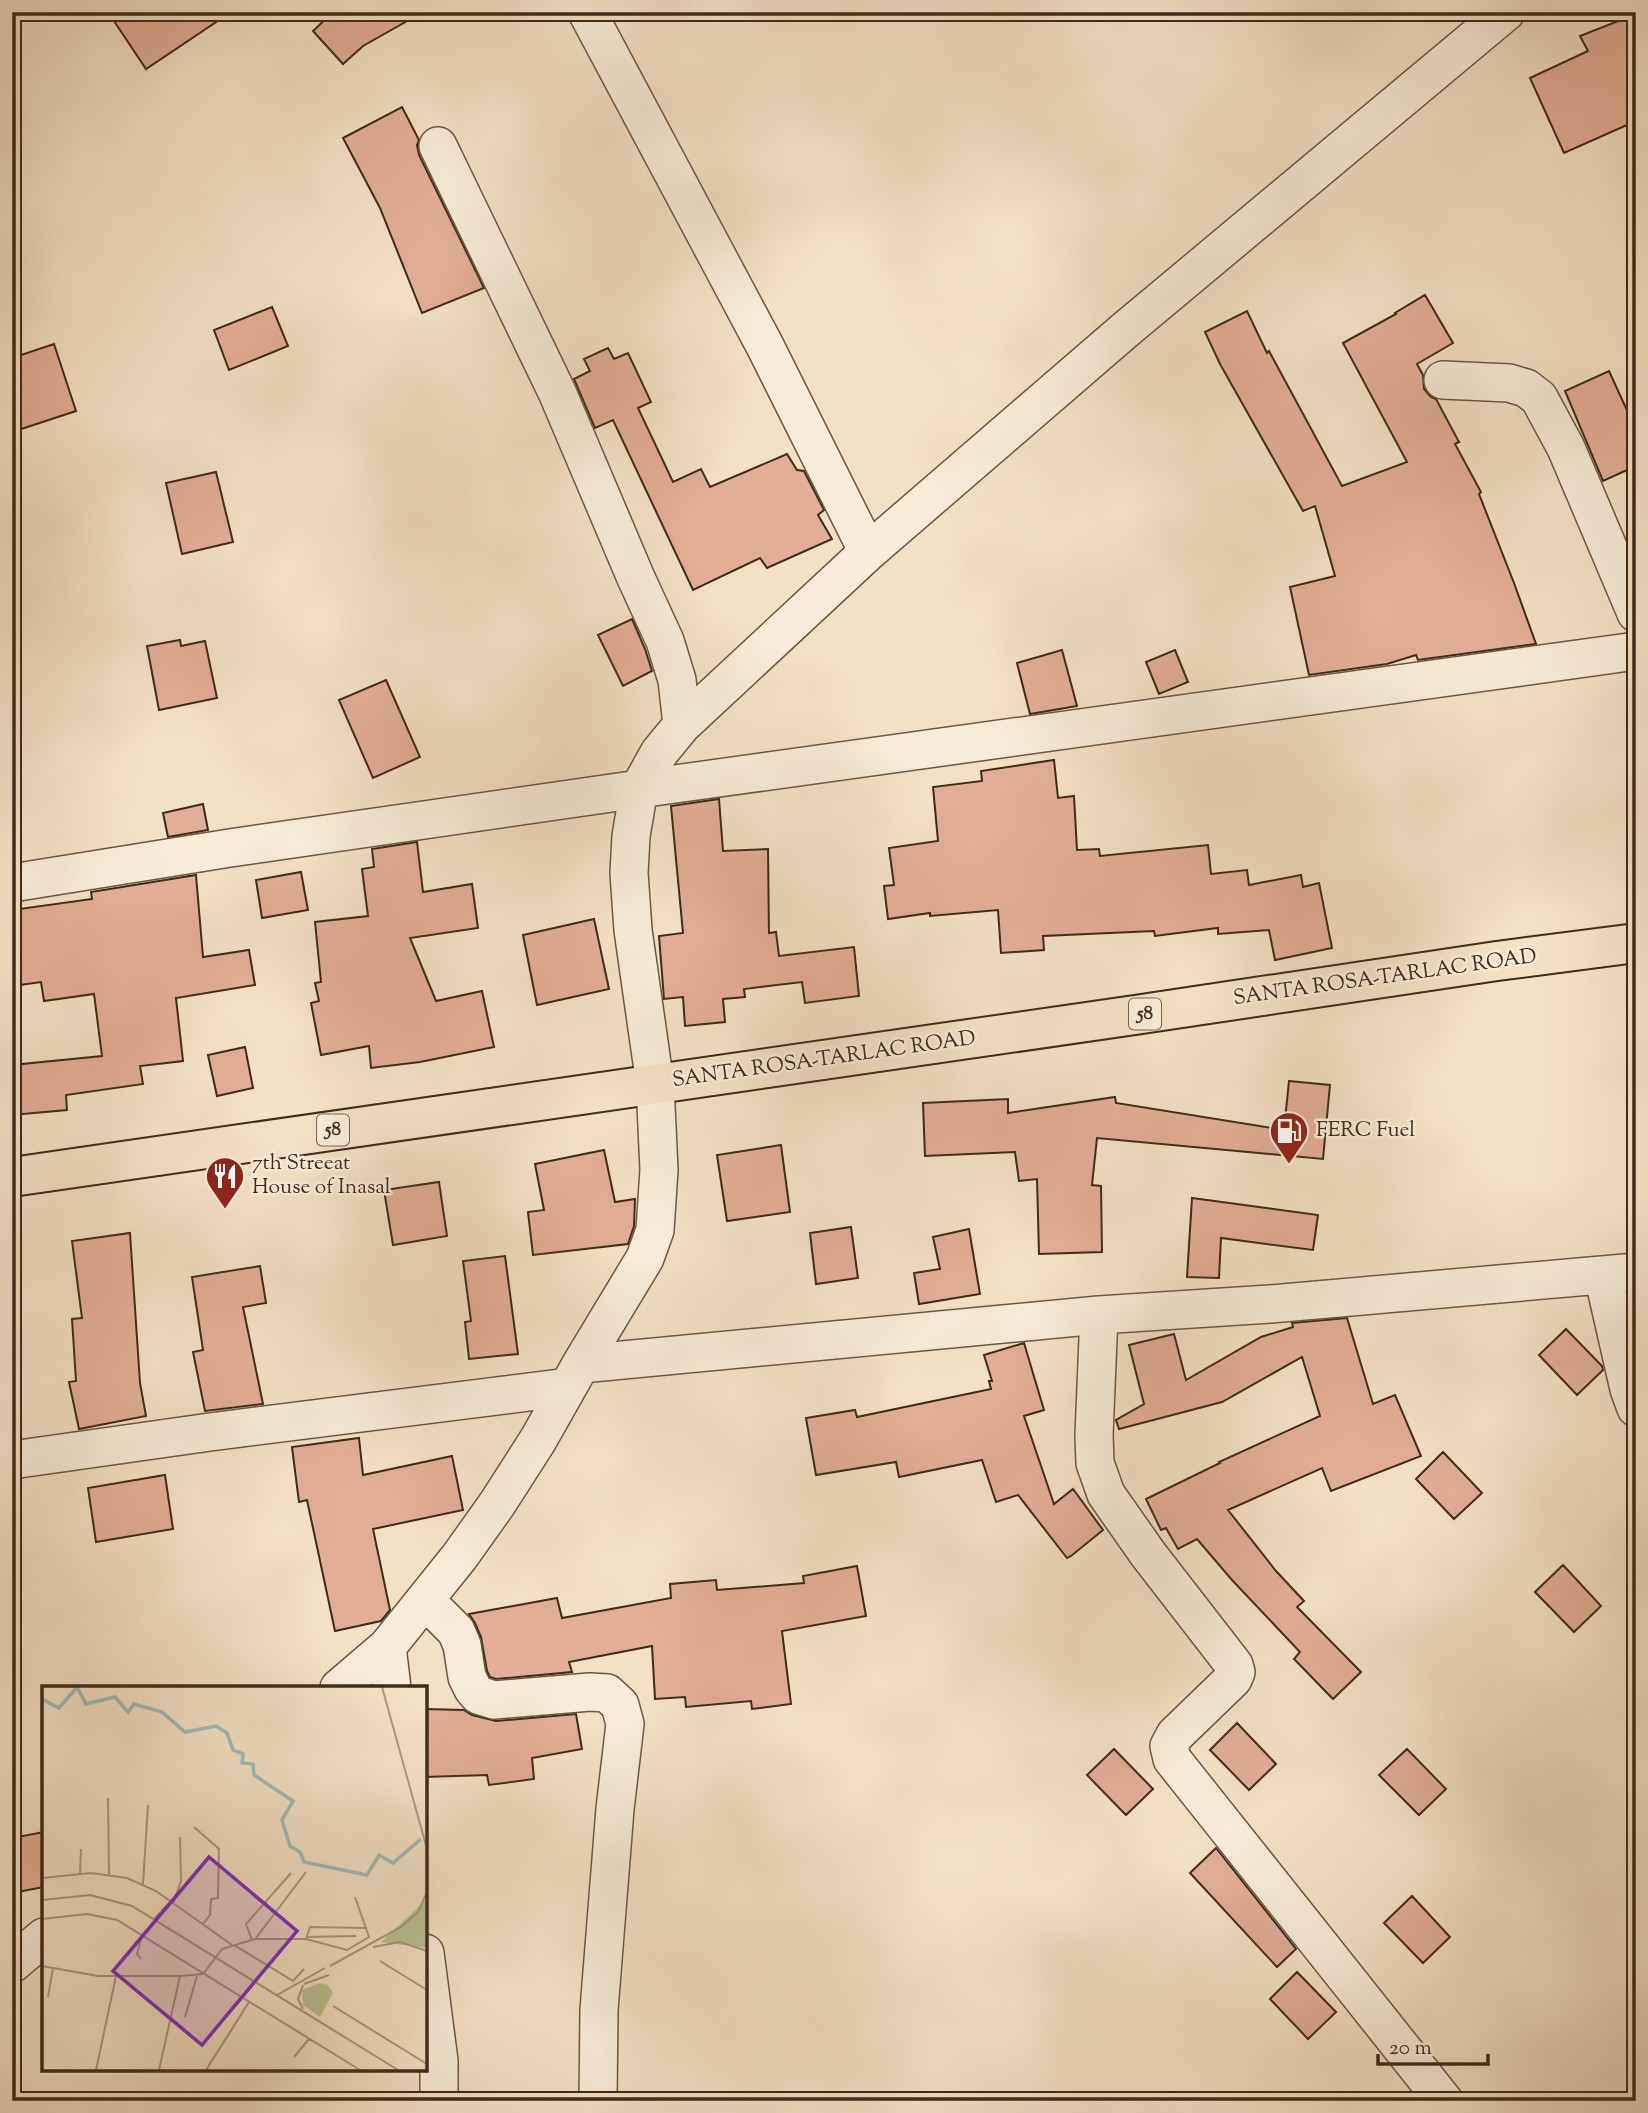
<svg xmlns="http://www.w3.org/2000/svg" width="1648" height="2113" viewBox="0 0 1648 2113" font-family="'Sorts Mill Goudy',serif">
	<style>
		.building { fill: #e1ae97; stroke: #3e2b1a; stroke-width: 2 }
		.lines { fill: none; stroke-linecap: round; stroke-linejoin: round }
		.minor-casing { stroke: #6b5845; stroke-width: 40 }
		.trunk-casing { stroke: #3e2b1a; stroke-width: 42 }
		.minor { stroke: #f7ecda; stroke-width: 37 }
		.trunk { stroke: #f3e1c6; stroke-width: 38 }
		.labels { text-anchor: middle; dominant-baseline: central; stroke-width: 5; stroke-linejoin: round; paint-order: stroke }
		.shield { fill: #f7ecda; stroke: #766554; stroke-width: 2 }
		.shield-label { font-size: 19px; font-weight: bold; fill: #3e2b1a }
		.street-label { font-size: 21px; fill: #3e2b1a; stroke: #f7ecda }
		.poi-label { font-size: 21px; fill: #3e2b1a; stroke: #f7ecda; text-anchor: start }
		.inset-river { fill: none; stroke: #9ebcbd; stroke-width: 3.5 }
		.inset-road { fill: none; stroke: #ab9881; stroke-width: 2 }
		.view { fill: #7b2cbf; fill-opacity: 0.15; stroke: #7b2cbf; stroke-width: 3.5 }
		.inset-edge { fill: none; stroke: #3e2b1a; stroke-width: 3.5 }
	</style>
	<rect width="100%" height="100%" fill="#f3e1c6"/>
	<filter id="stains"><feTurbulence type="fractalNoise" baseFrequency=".00286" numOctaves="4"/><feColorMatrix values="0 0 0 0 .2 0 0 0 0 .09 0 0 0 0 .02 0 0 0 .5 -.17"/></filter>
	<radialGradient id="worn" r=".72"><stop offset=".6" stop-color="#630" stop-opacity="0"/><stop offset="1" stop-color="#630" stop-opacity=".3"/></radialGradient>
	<!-- building -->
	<path class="building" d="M108,12H231L146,69Z
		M333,12H423L363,46L343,64L313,31Z
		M1636,14V121L1564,153L1530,78L1588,51L1580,36Z
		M402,107L419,140L417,145L419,155L484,288L422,313L380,208L343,138Z
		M1425,295L1453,343L1417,364L1423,375L1424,389L1431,397L1436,399L1459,442L1455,444L1481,492L1479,494L1514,583L1536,644L1418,660L1416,655L1387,664L1309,675L1290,587L1335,576L1315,506L1303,511L1220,364L1205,332L1247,311L1267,353L1269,351L1342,486L1407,462L1343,343L1396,314L1395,313Z
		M272,307L288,346L229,370L214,330Z
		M54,344L76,411L12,432V358Z
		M608,348L614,359L628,353L651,402L638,408L673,482L701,469L710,487L787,454L797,470L804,471L824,510L818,515L832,539L767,568L760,558L693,590L613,420L595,428L574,379L590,371L584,359Z
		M1609,371L1636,430V466L1603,481L1565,391Z
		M216,472L233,542L182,554L166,483Z
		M632,619L645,649L652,671L623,686L598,635Z
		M180,640L181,646L205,641L217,698L159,710L147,646Z
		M1062,650L1077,706L1030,714L1017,663Z
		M1175,650L1188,682L1159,694L1146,662Z
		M386,680L420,757L373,778L339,700Z
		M1054,760L1058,798L1074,796L1077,850L1099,849L1100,856L1208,845L1211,874L1247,870L1249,885L1301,875L1303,887L1319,883L1332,948L1275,960L1269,930L1218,934V928L1155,936L1154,931L1043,936L1044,950L1001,953L998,910L930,916V913L888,919L884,886L894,885L889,848L938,841L933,787L982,781L981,771Z
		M719,799L723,851L768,849L769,933L776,932L779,956L854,947L859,996L805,1003L802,982L744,989L745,997L723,999L725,1022L685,1026L683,997L664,999L659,936L683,933L671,806Z
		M203,804L208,830L168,837L163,813Z
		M417,842L423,892L472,884L478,928L410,938L436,1001L482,991L494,1047L420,1062L371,1068L369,1046L321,1055L311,1003L319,1001L315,983L321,982L315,922L368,916L362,869L374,867L372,849Z
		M301,872L308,910L262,918L256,880Z
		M196,875L203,957L249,950L255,985L176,998L183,1061L140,1066L143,1084L66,1095L67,1110L12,1115V1065L102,1056L94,994L44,1001L41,982L12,986V910L92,899L91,892Z
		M594,919L609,989L537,1005L523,935Z
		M245,1047L253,1088L217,1096L208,1055Z
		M1289,1081L1330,1085L1323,1159L1097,1138L1092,1185L1101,1186L1102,1252L1039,1254L1037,1179L1019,1181L1015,1152L925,1156L923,1103L1008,1099V1113L1115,1097L1116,1103L1284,1130Z
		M781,1145L790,1212L727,1221L717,1155Z
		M604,1150L615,1202L635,1199L634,1226L628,1244L533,1255L528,1212L544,1210L535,1164Z
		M439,1182L447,1236L393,1245L384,1190Z
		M1192,1198L1318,1215L1313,1250L1221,1238L1219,1278L1187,1277Z
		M851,1227L858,1278L816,1284L810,1233Z
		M969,1229L980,1294L919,1304L914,1273L940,1269L933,1237Z
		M130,1233L140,1383L146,1416L79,1429L69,1382L76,1381L72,1319L82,1318L72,1241Z
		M505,1256L518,1354L469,1359L465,1322L471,1321L463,1261Z
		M260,1266L266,1303L243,1307L263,1404L205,1411L193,1352L203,1350L192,1277Z
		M1347,1318L1373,1404L1395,1395L1421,1456L1331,1491L1322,1468L1228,1510L1276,1571L1304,1601L1297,1607L1361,1672L1333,1699L1294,1659L1300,1652L1232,1580L1197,1539L1178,1549L1166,1528L1161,1530L1146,1499L1220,1463L1219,1462L1320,1416L1302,1357L1222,1402L1119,1429L1116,1420L1144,1404L1129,1345L1174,1334L1186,1380L1261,1337L1293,1327L1292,1323Z
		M1566,1329L1602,1366L1603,1370L1577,1395L1539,1355Z
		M1024,1343L1044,1410L1024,1416L1054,1504L1073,1489L1103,1530L1071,1556L1067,1558L1018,1495L996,1502L982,1460L899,1477L896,1462L816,1475L806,1418L855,1410L857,1417L991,1389L989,1381H992L984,1355Z
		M359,1438L363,1475L452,1456L463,1510L373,1529L390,1610L381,1621L335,1631L307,1500L299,1502L292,1447Z
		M1443,1452L1482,1493L1454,1519L1416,1479Z
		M165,1475L173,1529L96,1542L88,1488Z
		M1563,1565L1601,1606L1574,1632L1535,1592Z
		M857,1566L866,1616L782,1631L791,1704L752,1709L751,1701L686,1707L685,1697L655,1699L652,1646L569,1662L572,1672L496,1679L490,1677L487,1671L481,1637L475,1623L469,1614L557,1598L562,1618L671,1598L670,1584L716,1580L717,1590L804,1583L803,1576Z
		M425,1709L464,1710L472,1715L496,1721L576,1714L582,1749L532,1758L534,1779L489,1785L487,1775L425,1777Z
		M1237,1723L1276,1764L1249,1790L1210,1750Z
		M1114,1749L1153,1789L1126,1815L1087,1775Z
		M1407,1749L1446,1789L1419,1815L1379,1775Z
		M44,1832V1887L12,1893V1838Z
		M1216,1848L1296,1949L1277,1967L1190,1873Z
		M1412,1896L1450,1937L1423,1963L1384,1923Z
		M1297,1972L1336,2012L1308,2039L1270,1999Z"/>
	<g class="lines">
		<!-- minor casing -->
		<g class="minor-casing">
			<path id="minor" d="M587,12L765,346L868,552
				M438,146L557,392L636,578L665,641L677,680L682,725
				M1443,380L1509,383L1526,388L1539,398L1566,448L1636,613
				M12,883L230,848L639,789L1636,651
				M1603,1275L1629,1389L1636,1408
				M1099,1315L1094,1435L1095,1463L1106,1494L1148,1554L1234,1665L1236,1672L1233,1679L1175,1735L1169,1746L1172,1759L1444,2101
				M581,1364L1099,1315L1270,1304L1636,1272
				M12,1460L210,1432L568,1387
				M422,1605L438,1613L456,1631L462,1645L467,1677L473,1689L478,1695L494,1700L590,1692L607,1693L620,1705L625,1724L615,1809L599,2010L598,2101
				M387,1647L392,1688
				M339,1688L387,1647L460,1556L497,1504L538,1440L581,1364L645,1258L655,1230L659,1170L655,1084L633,930L629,873L631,836L639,789L659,753L682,725L868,552L1124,331L1506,12
				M425,1953L439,2061V2101
				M12,1964L44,1937"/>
		</g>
		<!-- trunk casing -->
		<g class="trunk-casing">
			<path id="trunk" d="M12,1177L1135,1015L1497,961L1636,943"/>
		</g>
		<!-- minor -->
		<use href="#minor" class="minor"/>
		<!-- trunk -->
		<use href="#trunk" class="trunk"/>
	</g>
	<!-- icons -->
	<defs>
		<g id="fuel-pin" transform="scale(2.0125)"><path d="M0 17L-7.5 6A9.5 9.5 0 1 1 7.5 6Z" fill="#8f2418" stroke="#f7ecda"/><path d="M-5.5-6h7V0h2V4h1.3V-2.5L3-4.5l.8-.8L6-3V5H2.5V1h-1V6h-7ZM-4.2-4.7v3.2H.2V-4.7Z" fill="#fff"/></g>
		<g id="restaurant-pin" transform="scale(2.0125)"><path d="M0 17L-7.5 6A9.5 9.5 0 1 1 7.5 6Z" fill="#8f2418" stroke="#f7ecda"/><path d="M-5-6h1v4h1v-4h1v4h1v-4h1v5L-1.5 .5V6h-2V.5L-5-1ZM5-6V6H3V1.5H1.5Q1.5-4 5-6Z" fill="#fff"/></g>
	</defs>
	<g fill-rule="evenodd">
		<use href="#fuel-pin" x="1289" y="1131"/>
		<use href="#restaurant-pin" x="225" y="1176"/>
	</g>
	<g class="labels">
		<!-- shield labels -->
		<g class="shield">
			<rect x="1129" y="998.5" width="32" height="31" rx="5"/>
			<rect x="317" y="1114.5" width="32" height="31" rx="5"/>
		</g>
		<g class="shield-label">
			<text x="1145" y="1014">58</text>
			<text x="333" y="1130">58</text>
		</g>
		<!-- street labels -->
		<g class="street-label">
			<text transform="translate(1385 978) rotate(-8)">SANTA ROSA-TARLAC ROAD</text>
			<text transform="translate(824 1060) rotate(-8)">SANTA ROSA-TARLAC ROAD</text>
		</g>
		<!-- poi labels -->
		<g class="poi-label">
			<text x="1316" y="1131">FERC Fuel</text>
			<text x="252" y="1164">7th Streeat<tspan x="252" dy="24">House of Inasal</tspan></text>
		</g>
	</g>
	<!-- overview -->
	<g transform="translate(42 1686)">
		<rect width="385" height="385" fill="#f3e1c6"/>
		<path d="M385,213V262L339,256ZM278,297L286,299L291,307L278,331L261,319L260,304Z" fill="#bac395"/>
		<path class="inset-river" d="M0,13L17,22L35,1L44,18L73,11L86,26L92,18L120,26L143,46L174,40L185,47L191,64L201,68L200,77L211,78L212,89L251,115L240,134L248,160L258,166L262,176L325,189L337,169L351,177L379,153"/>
		<path class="inset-road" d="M340,1L385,163M66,112L67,188M152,141L177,163L176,212L169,213L168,229L160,239M38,187L39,163M0,192L49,187L85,192L114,205L190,259M101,198L106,119M0,214L48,209L90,220L356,384M131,218L139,195L138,151M0,233L45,228L75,234L318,384M112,233L128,216M265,251L314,250M214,252L264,186M264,253L268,241L324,242M210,254L204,238L249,187M192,259L251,295L262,283M331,261L358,256L385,265M99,273L95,268L100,250M338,275L385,304M0,280L56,290H138L161,288L180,263L213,253H264L305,264L327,251L313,211M288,280L359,241L376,226L385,206M262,298L287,289M235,309L283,282M6,311L11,282M291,320L385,378M261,323L256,313L261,299M143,331L155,290M252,371L267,353M54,384L74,290M117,384L138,290M164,384L207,316"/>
		<path class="view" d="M167,171L255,245L160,359L71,285Z"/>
		<rect width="385" height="385" class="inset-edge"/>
	</g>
	<!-- margin -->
	<rect width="1648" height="2113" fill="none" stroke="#f3e1c6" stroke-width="42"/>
	<rect x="14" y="14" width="1620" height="2085" fill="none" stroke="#3e2b1a" stroke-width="3.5"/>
	<rect x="21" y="21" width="1606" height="2071" fill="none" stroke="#3e2b1a" stroke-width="2"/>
	<!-- scale -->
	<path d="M1378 2054v10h110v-10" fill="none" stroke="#3e2b1a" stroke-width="3.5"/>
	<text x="1389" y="2054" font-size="21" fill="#3e2b1a" stroke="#f7ecda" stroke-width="5" paint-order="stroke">20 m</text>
	<rect width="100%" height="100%" filter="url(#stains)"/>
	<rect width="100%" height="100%" fill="url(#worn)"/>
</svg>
